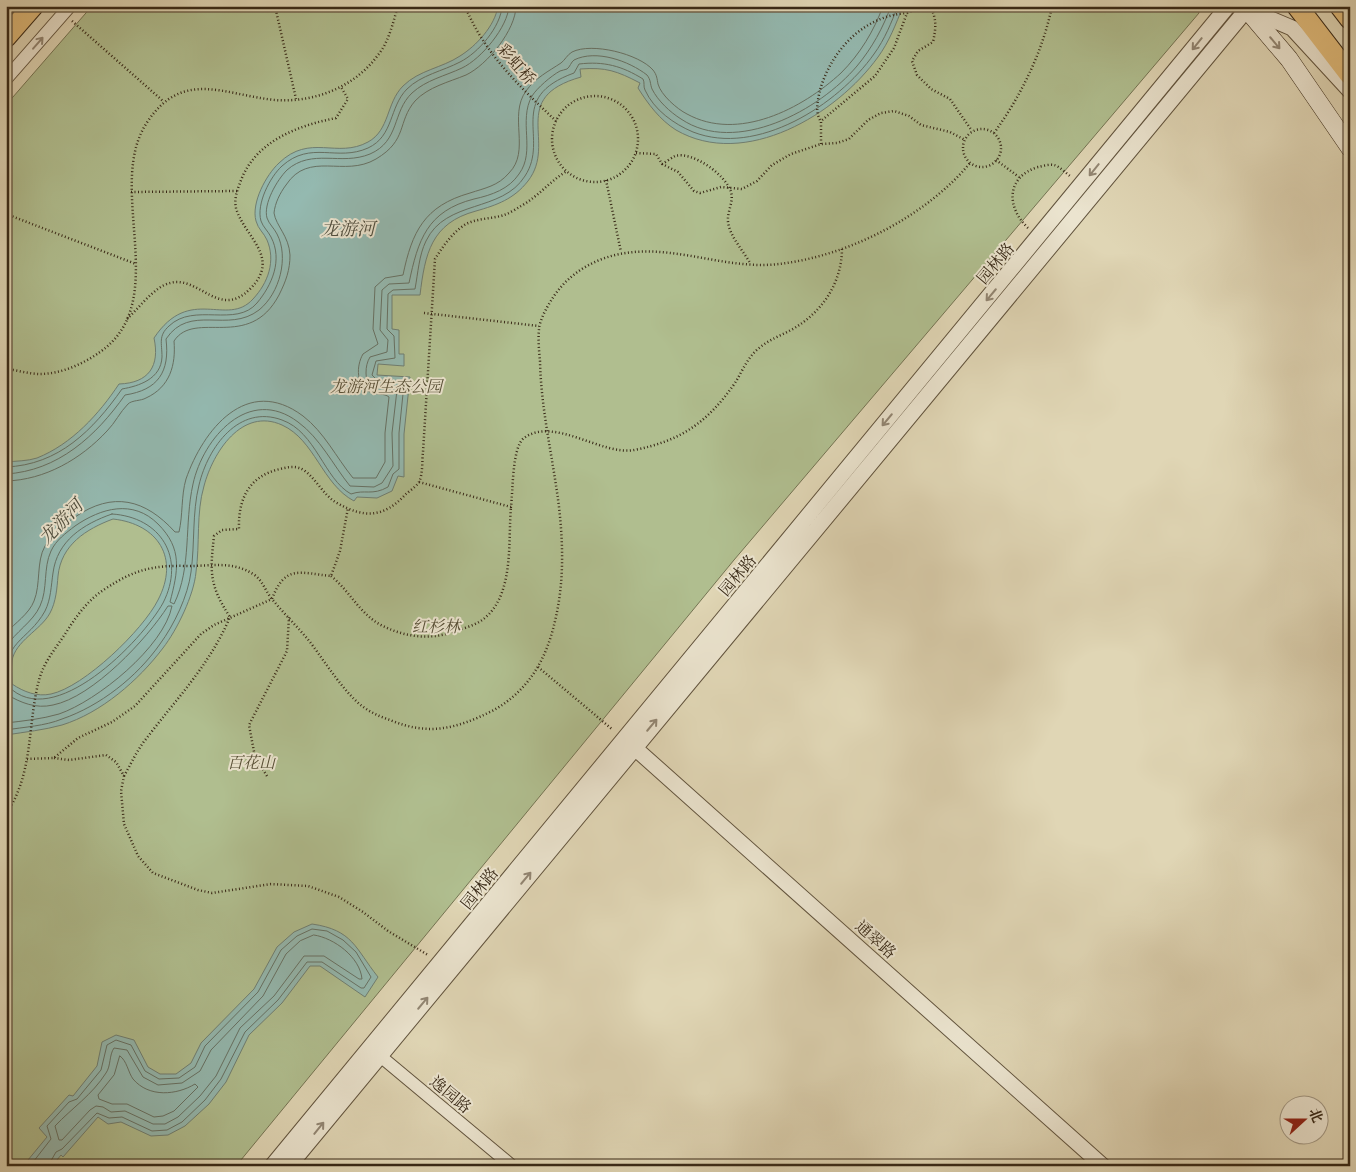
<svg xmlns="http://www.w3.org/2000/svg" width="1356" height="1172" viewBox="0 0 1356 1172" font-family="'Libre Caslon Text','Noto Serif SC',serif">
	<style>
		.green { fill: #b0be8f; stroke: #747453 }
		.water { fill: #94b9b0; stroke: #6f7f73; fill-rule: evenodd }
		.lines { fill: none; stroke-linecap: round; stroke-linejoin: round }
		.shore { stroke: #667164; stroke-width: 1 }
		.minor-casing { stroke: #62543e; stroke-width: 14 }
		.tertiary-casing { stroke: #62543e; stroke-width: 17 }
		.secondary-casing { stroke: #382917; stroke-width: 19 }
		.primary-casing { stroke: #382917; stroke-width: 22 }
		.path { stroke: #382917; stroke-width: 2.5; stroke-dasharray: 1 2.5; stroke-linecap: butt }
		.minor { stroke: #ebe4cf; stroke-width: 12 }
		.tertiary { stroke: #ebe4cf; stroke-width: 15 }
		.secondary { stroke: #ebe4cf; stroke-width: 18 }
		.primary { stroke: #e0bb7a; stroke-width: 20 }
		.oneway { stroke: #928673 }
		.labels { text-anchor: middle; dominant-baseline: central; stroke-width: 4; stroke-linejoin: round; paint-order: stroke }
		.street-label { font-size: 16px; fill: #382917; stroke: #ebe4cf }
		.park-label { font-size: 16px; font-style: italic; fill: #564e35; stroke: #ebe4cf }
		.water-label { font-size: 18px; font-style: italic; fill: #4f4d3d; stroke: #ebe4cf }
	</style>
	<rect width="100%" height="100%" fill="#e0d6b5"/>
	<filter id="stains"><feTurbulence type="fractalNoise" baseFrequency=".004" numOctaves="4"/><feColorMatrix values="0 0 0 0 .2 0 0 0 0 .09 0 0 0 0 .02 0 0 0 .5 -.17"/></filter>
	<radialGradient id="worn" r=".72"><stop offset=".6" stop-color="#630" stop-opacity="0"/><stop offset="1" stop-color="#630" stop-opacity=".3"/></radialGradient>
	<!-- green -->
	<path class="green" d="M92,6H1199V13L734,560L236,1166H6V105Z"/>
	<!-- water -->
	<path class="water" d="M498,6H903C896,24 889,42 878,57C837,114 745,170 676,130C660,120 648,104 638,88L640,83C617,71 606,67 580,69L581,77C507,98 558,142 528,181C514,199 497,205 476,211C431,223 425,254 420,295H392V329L399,330V354H404V366L378,364L377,375L410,377L404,434V477L398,476L392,491L377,498L357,497L354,501C322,484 315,440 282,425C242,407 213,452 204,486C196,513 200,544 196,572C194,595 177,630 163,648C139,680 101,713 62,725C44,730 25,732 6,735V462C16,461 28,461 37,458C72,444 99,414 119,384C149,383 160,366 154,338C190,284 227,328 253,299C268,283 276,261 267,240C264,233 258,229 256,221C251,203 266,175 279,163C310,133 337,159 368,142C390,130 386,103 403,86C419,70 442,68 460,56C476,46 495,26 498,6ZM113,519C158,524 180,558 158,600C143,630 84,687 51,694C37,697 24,692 12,684C12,677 11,668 12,661C15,641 41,630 50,613C56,602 57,588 58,576C61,545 86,529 113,519Z
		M312,924C353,930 355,948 378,977L365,997L320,966H310L282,1003L249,1035L226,1082L209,1104L185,1126L168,1135L151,1136L121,1122L108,1124L98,1117L63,1157L61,1155L52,1166H23L47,1137L39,1128L69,1095L73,1096L97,1066L102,1042L116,1035L134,1040L148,1067L160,1074H176L191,1063L201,1043L254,989L277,947L294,932Z"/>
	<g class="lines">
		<!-- shore -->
		<path class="shore" d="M6,467C59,465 93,430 122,389C139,386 161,379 162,357C162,343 158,336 169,326C194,302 236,328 257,303C272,285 283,260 271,237C268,231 263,227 261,221C256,204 270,177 282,166C311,140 337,162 368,148C394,136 389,107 407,89C421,75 443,71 460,62C478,53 501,27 502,6
			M6,474C58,471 96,436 125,395C158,390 170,372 166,339C190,303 228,334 259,310C280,293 289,257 277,234C274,228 269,224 267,218C263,204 277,180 287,170C312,148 341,166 370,154C400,141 392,112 412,93C426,80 445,76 462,68C481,59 508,27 509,6
			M6,481C45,480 81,459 107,431C115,423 120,412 128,404C132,400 141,401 146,398C170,387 176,365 174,341C195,309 249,352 279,295C286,281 290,270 290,255C289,236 276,226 274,213C275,203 280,193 286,185C309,150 344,178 376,159C408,140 397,122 415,101C428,87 449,82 466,75C487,65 516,30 516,6
			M112,514C161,517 186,558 163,603C142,641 53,733 8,686C0,641 28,642 45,611C51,599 51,586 53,573C57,541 83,524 112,514Z
			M6,633C15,623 29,614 34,601C41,584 36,562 45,546C53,533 64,525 75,517C113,491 145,499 175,532H179C183,515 181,496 186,479C203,430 247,374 303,416C324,432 336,457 353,478H376L385,462V433L389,397C384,393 377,395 370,392C356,386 356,366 363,354L378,344L373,329L375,287L385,278L403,275C412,232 424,206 470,193C485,188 498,186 509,173C531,151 508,116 526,91C535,78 549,71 561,63C565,60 567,55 572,52C592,42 639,54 653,70C657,75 657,79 658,84C661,95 677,109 687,114C738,142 802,109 841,73C860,54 874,31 883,6
			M6,647C15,632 33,622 40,606C48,589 43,568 51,551C56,540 66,533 75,526C101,508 133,499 158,524C183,549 178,571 170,602L174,604C192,567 184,524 193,484C203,438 249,385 298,422C320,438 333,465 350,486L374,487L382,483L393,466L392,433L397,390C388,383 366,393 366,373C366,367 367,362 370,357L387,352L388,340L380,330L382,290L389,284L409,283C418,240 427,211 474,199C492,195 509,189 519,174C536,151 518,121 532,96C537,88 551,76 560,71C562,70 565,70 567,69C570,67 571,62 574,60C596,49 629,61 647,75C651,80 650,84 652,89C658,101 670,112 681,119C736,156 820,110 857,66C872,48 883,28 891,6
			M6,694C21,703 36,709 53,705C93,697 147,639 168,606H172C164,647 97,701 59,714C42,719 23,721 6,723
			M6,730C24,727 45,726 62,719C100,706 137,677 160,644C174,625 188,596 191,572C195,543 192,513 199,485C208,447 239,404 282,420C316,432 324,479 351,494C365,489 372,496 388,487L393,474L399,469V433L404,384L402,382L377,380L372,375L376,361L395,358L394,336L387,329L388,294L393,290L415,289C418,273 419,255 426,241C446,199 502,213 525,176C550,138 505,98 574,73L579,64C604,61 622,66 643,79C645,83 643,86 645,90C654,110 674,124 693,132C757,157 838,105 874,54C885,39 891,23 898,6
			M314,935C334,938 360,957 362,979H359L324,956H304L274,996L240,1028L216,1076L200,1096L178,1117L165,1124H153L125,1111L111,1112L103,1107L96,1106L90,1110L62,1140H59L55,1126C72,1108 92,1095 106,1073C111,1066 109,1055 114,1048L127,1050L143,1077L158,1085L182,1083L200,1071L211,1050L263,996L286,954L300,941Z
			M120,1056C127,1061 128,1072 133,1079C149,1098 177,1095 195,1084L198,1087L174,1111L163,1116L154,1117L127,1104H112L99,1099L98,1095L114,1075Z
			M30,1166L51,1139L47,1126L69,1102L77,1099L101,1070L107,1045L116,1040L131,1045L145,1071L159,1079L179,1078L195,1067L205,1046L258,992L281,950L297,936L312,929L327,931L343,940L356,952L371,977L364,988H361L322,962H307L278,1000L245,1032L221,1079L205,1100L182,1122L167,1130L152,1131L122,1117L109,1118L97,1113L62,1149L56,1152L48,1166"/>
		<!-- minor casing -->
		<g class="minor-casing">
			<path id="minor" d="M6,79L70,6
				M373,1050L512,1166"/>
		</g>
		<!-- tertiary casing -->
		<g class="tertiary-casing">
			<path id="tertiary" d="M627,741L1103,1166
				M272,1166L1228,6
				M289,1166L1247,9L1292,28L1350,91"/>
		</g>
		<!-- secondary casing -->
		<g class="secondary-casing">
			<path id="secondary" d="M1244,6L1289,59L1350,148"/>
		</g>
		<!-- primary casing -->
		<g class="primary-casing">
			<path id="primary" d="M1297,6L1350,75
				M1340,6L1350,19
				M6,37L33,6"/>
		</g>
		<!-- path -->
		<path class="path" d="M275,6L296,99
			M465,6C484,53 520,87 556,121
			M930,6C937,19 936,28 933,42L918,51L912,61L917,75L931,89L950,99L972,131
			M72,21L163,101
			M552 139a43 43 0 1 1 86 0a43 43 0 1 1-86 0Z
			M820,120C815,111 818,99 820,90C832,49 864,16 907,13
			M963 148a19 19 0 1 1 38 0a19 19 0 1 1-38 0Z
			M994,133C1021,96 1043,51 1052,6
			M821,144V121L875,76L894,48L907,13L923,6
			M636,153L656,154L662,164L678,172L694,191L700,193L721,187L742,189L757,181L772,165L791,154L821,144L837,143L849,139L868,120L881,113L894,111L909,116L921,125L950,132L965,140
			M996,160L1019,177
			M662,164C666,162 671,158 675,156C693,151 726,175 731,192C734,202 727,211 728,222C730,237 743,250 750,263
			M606,180L621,252
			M131,192L237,191
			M6,214L136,264
			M1028,228C1006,207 1006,177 1038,167C1043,166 1049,164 1054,165C1059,166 1066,173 1070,176
			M424,313L539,326
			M127,319C138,309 155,286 170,283C199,275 219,320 250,289C282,257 244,237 236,208C234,200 237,190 240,183C254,142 296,126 336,118L348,99L341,87
			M6,369C17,370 29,374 40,374C61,374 83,364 100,352C174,301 103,185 148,121C183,69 225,95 275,100C314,103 355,87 378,55C389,42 393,22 398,6
			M419,482L511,507C513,491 512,447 524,438C554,416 602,456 634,450C681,441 708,422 735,383C742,372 747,358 758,349C768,340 780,336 791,330C822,313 842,283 842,248
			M331,576C350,591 360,615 383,626C405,637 429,640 453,632C464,628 478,625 487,616C514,591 508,540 511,507
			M538,667L613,730
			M54,758L69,760L106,755L116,762L124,776L121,791L124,824L138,856L153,873L198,890L212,893L271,884L308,886L339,897L363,912L388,931L428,955
			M27,759L54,758L78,738L112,722L135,706L201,634L214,625L272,599C285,564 300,573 331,576L340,551L348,508
			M124,776C131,764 137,750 146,739C177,698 209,666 230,617C209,585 210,572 214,536L222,530L239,529C238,499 249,476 280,469C288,467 297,465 305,471C317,480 324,496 337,503C365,519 384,517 405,495C409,491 416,487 419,482C423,474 422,460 423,452L435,259C443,246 453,232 466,224C478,218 492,219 504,215C510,213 516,209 521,206C539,196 550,181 567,171
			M267,776L255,757L249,725L287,651L289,617
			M6,814C34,773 27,726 39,680C44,661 57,647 67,631C77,615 89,599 105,589C135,569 154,565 189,566C211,566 233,561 253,574C263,580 265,591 272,599C284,614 298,627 310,642C325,662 338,683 355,700C365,710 378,716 390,720C428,736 456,729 492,711C522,695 541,669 551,636C564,593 564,552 559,507C553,458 541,410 540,361C539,351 538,339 539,329C540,319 547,307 552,299C564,280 581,267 602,259C662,237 719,271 779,264C849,256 926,216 970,163"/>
		<!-- minor -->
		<use href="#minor" class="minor"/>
		<!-- tertiary -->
		<use href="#tertiary" class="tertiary"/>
		<!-- secondary -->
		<use href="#secondary" class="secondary"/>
		<!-- primary -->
		<use href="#primary" class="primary"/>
	</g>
	<!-- one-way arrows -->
	<defs><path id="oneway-shaft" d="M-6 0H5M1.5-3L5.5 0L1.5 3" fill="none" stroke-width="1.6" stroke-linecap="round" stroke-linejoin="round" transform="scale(1.25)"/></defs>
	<g class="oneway">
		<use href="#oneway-shaft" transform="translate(38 43) rotate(-49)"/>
		<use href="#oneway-shaft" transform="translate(1275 43) rotate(50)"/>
		<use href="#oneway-shaft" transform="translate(1197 44) rotate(129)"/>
		<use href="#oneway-shaft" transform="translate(1094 170) rotate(129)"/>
		<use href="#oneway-shaft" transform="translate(991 295) rotate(130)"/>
		<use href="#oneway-shaft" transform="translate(887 420) rotate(130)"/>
		<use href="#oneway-shaft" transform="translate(652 725) rotate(-50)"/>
		<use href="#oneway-shaft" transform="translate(526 878) rotate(-50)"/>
		<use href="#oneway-shaft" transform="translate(423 1003) rotate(-50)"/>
		<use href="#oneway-shaft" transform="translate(319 1128) rotate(-51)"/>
	</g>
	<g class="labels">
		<!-- street labels -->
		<g class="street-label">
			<text transform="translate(517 64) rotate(49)">彩虹桥</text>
			<text transform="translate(995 263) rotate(-50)">园林路</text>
			<text transform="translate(737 575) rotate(-50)">园林路</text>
			<text transform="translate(479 888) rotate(-51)">园林路</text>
			<text transform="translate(876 939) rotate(42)">通翠路</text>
			<text transform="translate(451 1094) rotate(40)">逸园路</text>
		</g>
		<!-- park labels -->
		<g class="park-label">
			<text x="386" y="386">龙游河生态公园</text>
			<text x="436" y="626">红杉林</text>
			<text x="251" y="762">百花山</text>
		</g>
		<!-- water labels -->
		<g class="water-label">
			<text x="348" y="229">龙游河</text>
			<text transform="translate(61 522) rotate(-46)">龙游河</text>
		</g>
	</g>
	<!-- margin -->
	<rect width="1356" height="1172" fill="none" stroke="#e0d6b5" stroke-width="25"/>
	<rect x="8" y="8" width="1341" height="1157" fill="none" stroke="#382917" stroke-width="2.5"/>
	<rect x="12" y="12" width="1331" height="1147" fill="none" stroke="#382917"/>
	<!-- north arrow -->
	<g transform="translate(1304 1120) rotate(69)"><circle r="24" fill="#ebe4cf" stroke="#a39985"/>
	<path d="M0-4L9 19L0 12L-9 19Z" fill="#8f2418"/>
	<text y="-8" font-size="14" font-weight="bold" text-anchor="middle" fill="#382917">北</text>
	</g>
	<rect width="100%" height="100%" filter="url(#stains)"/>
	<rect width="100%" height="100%" fill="url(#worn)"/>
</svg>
